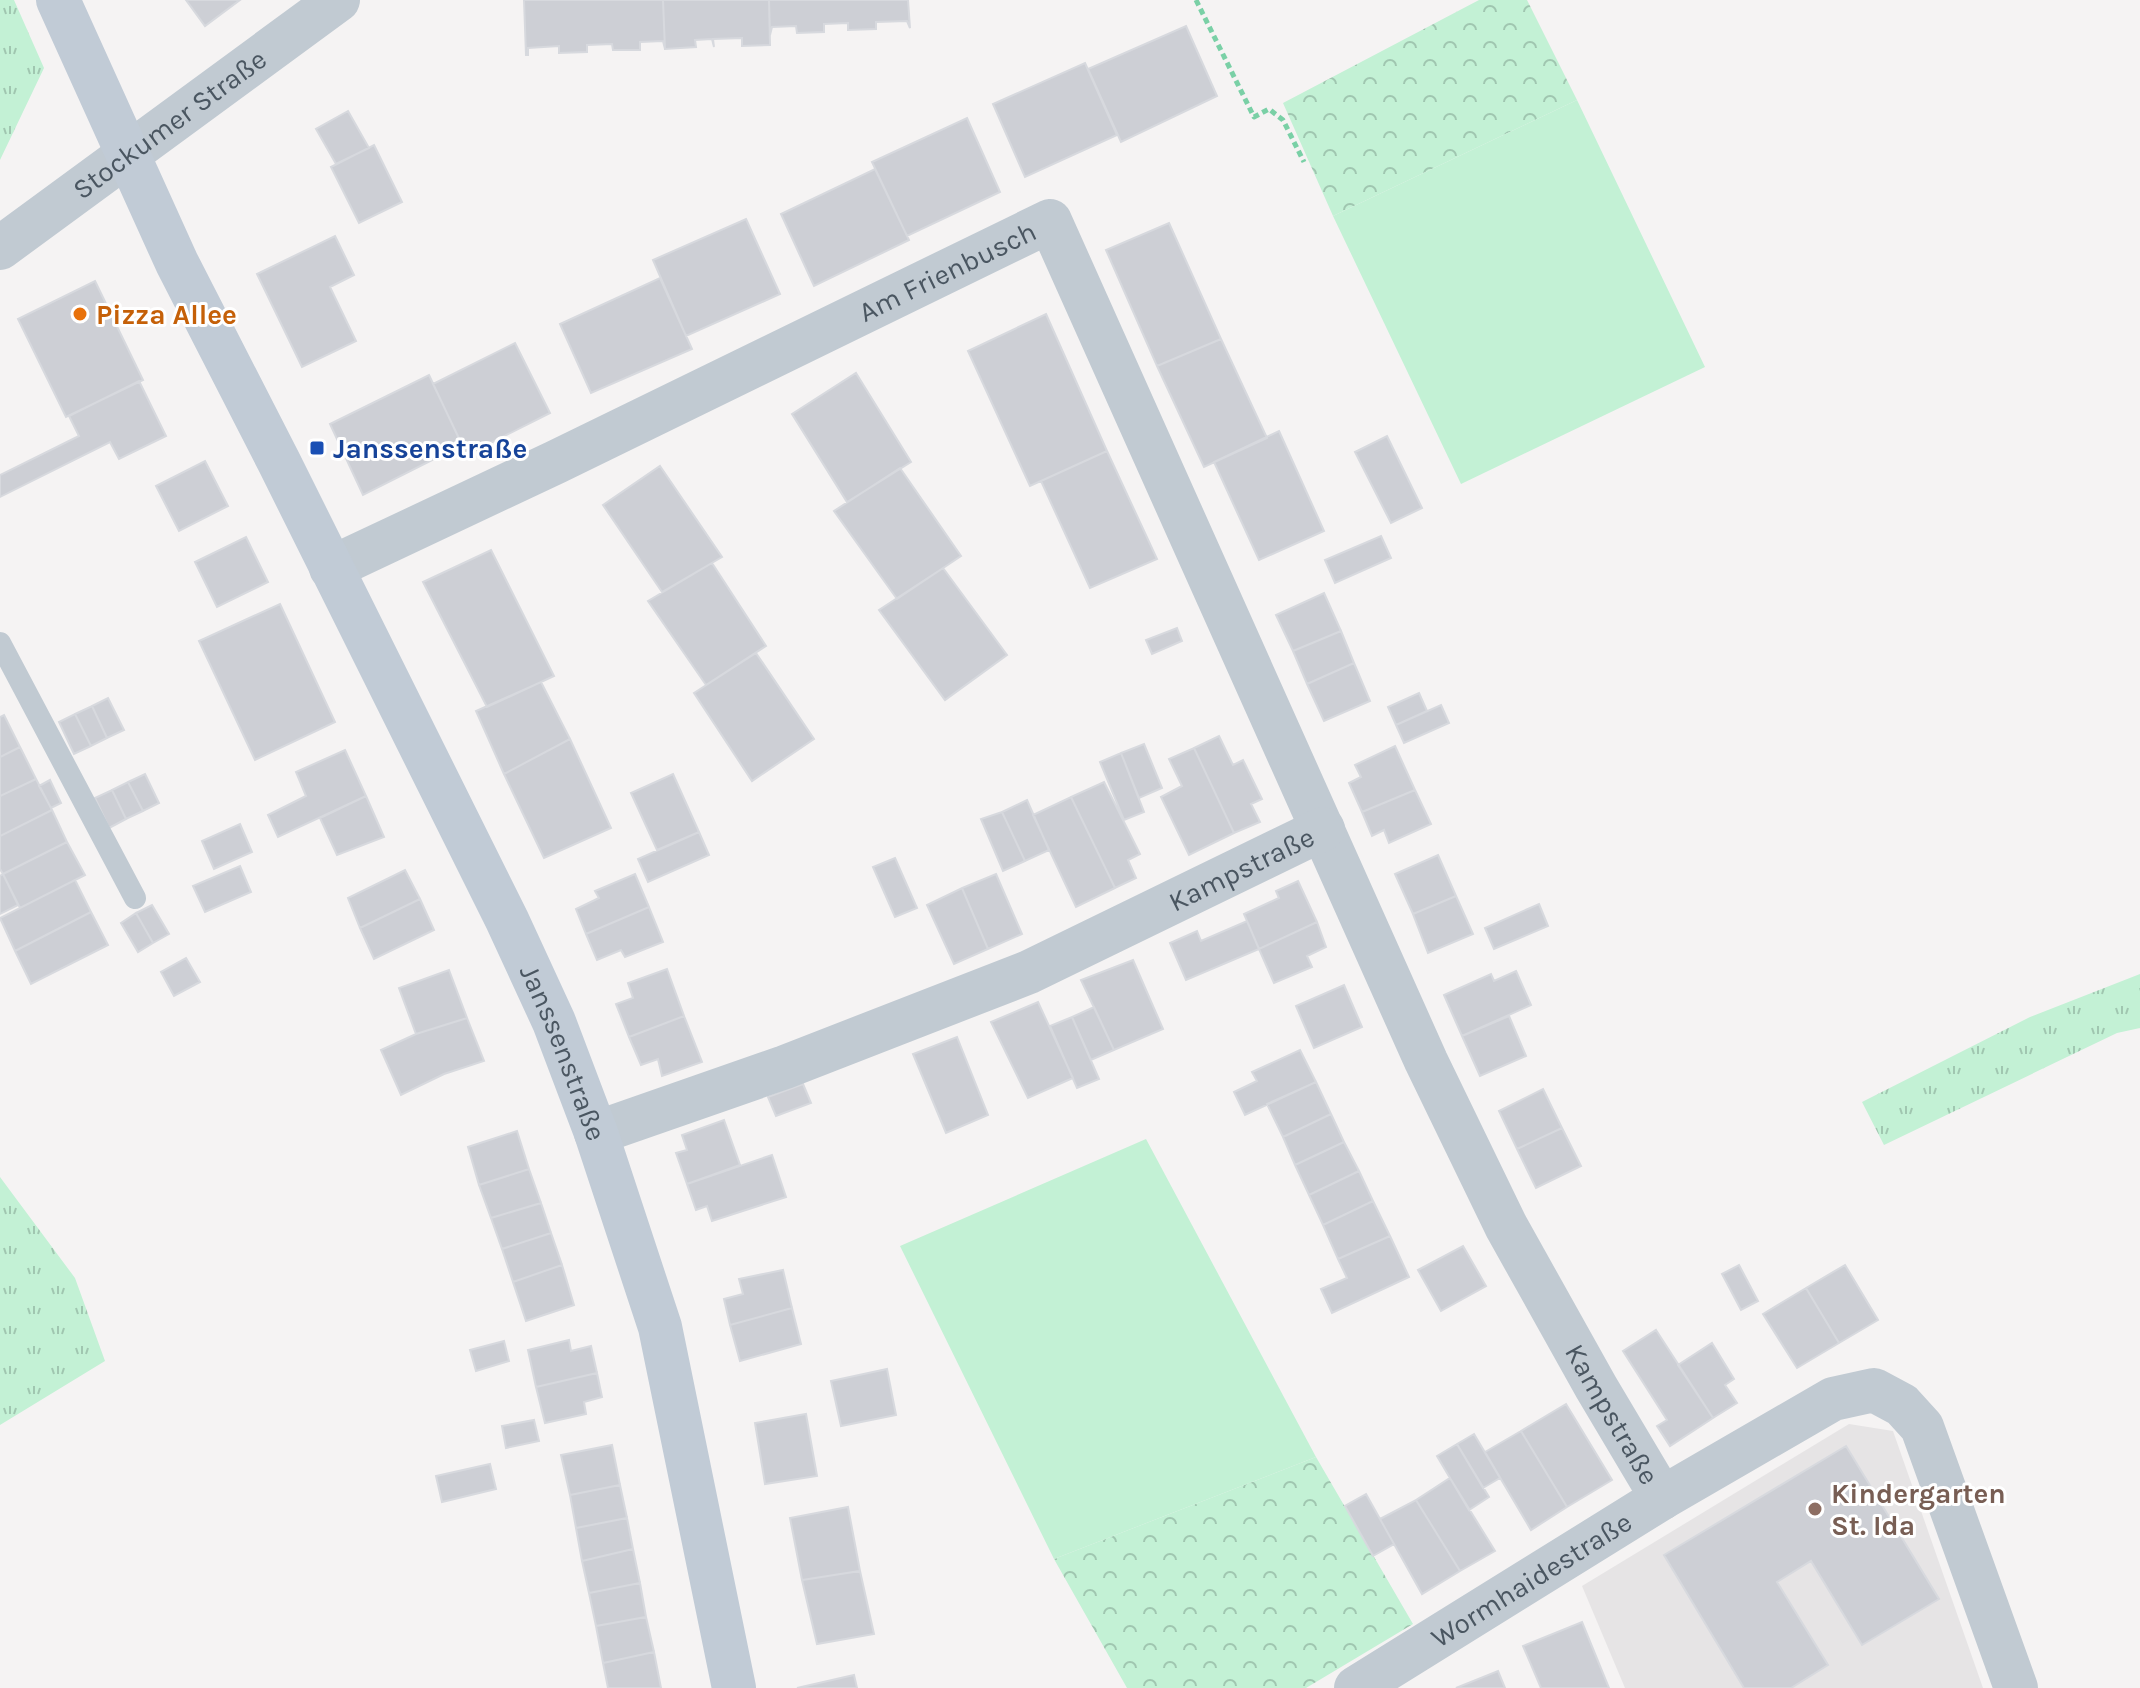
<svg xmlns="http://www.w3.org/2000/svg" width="2140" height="1688" viewBox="0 0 2140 1688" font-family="Karla,sans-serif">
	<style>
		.education { fill: #e6e4e5 }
		.grass { fill: url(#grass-tufts) }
		.park { fill: url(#park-crowns) }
		.pitch { fill: #c3f1d5 }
		.building { fill: #cdcfd5; stroke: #d7d9de; stroke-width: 2 }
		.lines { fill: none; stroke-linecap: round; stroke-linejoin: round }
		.path { stroke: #7ad0a6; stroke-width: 5; stroke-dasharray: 6 4; stroke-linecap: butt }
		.service { stroke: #c1cad2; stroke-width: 22 }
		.minor { stroke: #c1cad2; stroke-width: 44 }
		.secondary { stroke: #c1cbd6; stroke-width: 44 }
		.food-dot { fill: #e8710a; stroke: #fff; stroke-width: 3 }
		.transit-dot { fill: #1a4fb4; stroke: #fff; stroke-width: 3 }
		.education-dot { fill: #8d6e63; stroke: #fff; stroke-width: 3 }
		.labels { text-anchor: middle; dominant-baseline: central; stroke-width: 6; stroke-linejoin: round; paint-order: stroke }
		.street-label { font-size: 28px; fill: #4a5661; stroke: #fff }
		.food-label { font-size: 28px; font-weight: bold; fill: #c56008; stroke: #fff; text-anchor: start }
		.transit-label { font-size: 28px; font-weight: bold; fill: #164399; stroke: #fff; text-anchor: start }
		.education-label { font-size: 28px; font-weight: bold; fill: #785e54; stroke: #fff; text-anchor: start }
	</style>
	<defs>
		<pattern id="grass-tufts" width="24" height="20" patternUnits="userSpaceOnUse" patternTransform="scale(2)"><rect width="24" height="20" fill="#c3f1d5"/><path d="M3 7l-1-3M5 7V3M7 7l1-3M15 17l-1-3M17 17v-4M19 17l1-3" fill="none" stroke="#a0c6b0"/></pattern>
		<pattern id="park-crowns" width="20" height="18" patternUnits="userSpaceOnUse" patternTransform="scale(2)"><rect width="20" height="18" fill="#c3f1d5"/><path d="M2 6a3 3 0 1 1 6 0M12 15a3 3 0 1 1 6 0" fill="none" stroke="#a0c6b0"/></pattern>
	</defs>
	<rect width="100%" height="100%" fill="#f5f3f3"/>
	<!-- education -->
	<path class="education" d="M1849,1424L1893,1431L1983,1688H1625L1582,1586Z"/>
	<!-- grass -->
	<path class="grass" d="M0,0H14L44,68L0,160Z
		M2140,974V1028L2117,1033L1884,1145L1862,1102L2030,1017Z
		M0,1177L75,1278L105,1361L0,1425Z"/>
	<!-- park -->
	<path class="park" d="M1479,0H1527L1577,100L1333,216L1283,103Z
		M1316,1457L1413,1624L1306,1688H1127L1054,1559Z"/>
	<!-- pitch -->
	<path class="pitch" d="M1577,100L1705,367L1461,484L1333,216Z
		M1146,1139L1316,1457L1054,1559L900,1246Z"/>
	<!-- building -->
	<path class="building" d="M186,0H240L205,26Z
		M524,0H663L665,49L663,41L640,42V50H613L612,44L587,45V52L559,53V46L528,48V55H526Z
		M663,0H769L770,45L742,46V38L713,39L714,47L712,39L695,40L696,47L665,49Z
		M769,0H908L910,28L907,21L876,22V29L848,30V23L824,24V32L797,33L796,26L772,27L770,35Z
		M1186,26L1217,96L1121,142L1088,69Z
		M1085,63L1117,135L1025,177L993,104Z
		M348,111L369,148L336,164L316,129Z
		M967,118L1000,192L907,236L872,162Z
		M374,145L402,202L359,223L331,167Z
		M875,169L909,240L814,286L781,214Z
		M746,219L780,294L686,336L653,260Z
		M1169,223L1221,339L1157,366L1106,250Z
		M335,236L354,275L330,287L356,341L302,367L257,274Z
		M660,278L692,349L591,393L560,324Z
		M95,281L143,380L66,417L18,319Z
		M1046,314L1107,451L1030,486L968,351Z
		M1221,339L1267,438L1204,467L1157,366Z
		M515,343L550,413L467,455L433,384Z
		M856,373L911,462L847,502L792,414Z
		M429,375L462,445L363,495L330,424Z
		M139,381L166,436L119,459L110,442L0,497V475L79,436L69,416Z
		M1279,431L1324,531L1259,560L1214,462Z
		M1387,436L1422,508L1391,523L1355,452Z
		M1107,451L1157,559L1090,588L1041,481Z
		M205,461L228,506L179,531L156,486Z
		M660,466L722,557L662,592L603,505Z
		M900,468L961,556L897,599L834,511Z
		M1381,536L1391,558L1335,583L1325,560Z
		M246,537L268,582L217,607L195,562Z
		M491,550L554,676L487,707L423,582Z
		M712,563L766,646L706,685L648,601Z
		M943,568L1007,655L945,700L879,610Z
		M1324,593L1341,631L1293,651L1276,615Z
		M280,604L335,722L255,760L199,641Z
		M1177,628L1182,641L1152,654L1146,640Z
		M1341,631L1354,663L1307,684L1293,651Z
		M756,653L814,739L752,781L694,693Z
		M1354,663L1370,701L1324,721L1307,684Z
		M541,682L570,739L504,774L476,711Z
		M1419,693L1427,711L1396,725L1388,707Z
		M108,698L124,730L107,738L92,706Z
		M1441,705L1449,723L1404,743L1396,725Z
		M92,706L107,738L91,746L75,714Z
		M75,714L91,746L74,754L59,722Z
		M4,715L20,747L0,757V717Z
		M1219,736L1233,765L1243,760L1262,799L1251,804L1260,822L1234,833L1194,748Z
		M570,739L611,828L544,858L504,774Z
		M1144,744L1162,788L1139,798L1121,753Z
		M1395,746L1415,790L1362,812L1349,783L1361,777L1355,765Z
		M20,747L36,779L0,796V757Z
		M1194,748L1234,833L1189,855L1161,797L1182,786L1169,759Z
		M345,750L366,796L278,837L268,815L306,796L296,772Z
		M1121,753L1144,812L1124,820L1100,762Z
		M145,774L159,803L143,811L128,782Z
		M673,774L699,832L657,850L631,793Z
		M36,779L52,810L0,836V796Z
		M50,780L61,803L51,808L39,786Z
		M128,782L143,811L126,819L112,790Z
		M1104,782L1140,854L1128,860L1136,878L1115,888L1071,797Z
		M112,790L126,819L109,828L95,798Z
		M1415,790L1431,824L1389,843L1384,830L1372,836L1362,812Z
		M366,796L384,837L337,855L320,818Z
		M1071,797L1115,888L1076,907L1033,815Z
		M1027,800L1049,850L1025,861L1002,812Z
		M52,810L67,842L3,874L0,869V836Z
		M1002,812L1025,861L1003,871L981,819Z
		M240,824L252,852L214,869L202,841Z
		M699,832L709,855L648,882L638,859Z
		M67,842L85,875L20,908L3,874Z
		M1438,855L1456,896L1413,914L1395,874Z
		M895,858L917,908L895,917L873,867Z
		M240,866L251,892L205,912L193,886Z
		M405,870L420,899L360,928L348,898Z
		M3,874L18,905L0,914V876Z
		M635,874L649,907L586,934L576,909L599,898L595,891Z
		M996,874L1022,934L988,949L962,888Z
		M75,880L91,912L15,951L0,918Z
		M1298,881L1317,922L1259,949L1244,914L1279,898L1276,891Z
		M962,888L988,949L954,964L927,905Z
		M1456,896L1473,934L1428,953L1413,914Z
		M420,899L434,930L374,959L360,928Z
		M1539,904L1548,926L1494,949L1485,928Z
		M152,905L169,934L153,943L136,913Z
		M649,907L663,942L625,957L621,950L597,960L586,934Z
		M91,912L108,945L31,984L15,951Z
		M136,913L153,943L138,952L121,923Z
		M1247,921L1259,949L1186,980L1170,943L1197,931L1201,941Z
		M1317,922L1326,947L1307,956L1312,967L1274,983L1259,949Z
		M186,958L200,982L174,996L161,972Z
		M1133,960L1163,1029L1114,1050L1081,980Z
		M667,969L684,1016L629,1037L616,1004L633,998L628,983Z
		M449,970L467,1018L416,1034L399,988Z
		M1516,971L1531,1005L1462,1036L1444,995L1491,974L1494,981Z
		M1344,985L1362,1027L1314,1048L1296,1006Z
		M1038,1002L1073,1078L1028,1098L991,1022Z
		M1094,1007L1114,1050L1091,1060L1072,1017Z
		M684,1016L702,1062L662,1076L658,1059L641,1065L629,1037Z
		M1509,1016L1526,1056L1480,1076L1462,1036Z
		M1072,1017L1099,1079L1077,1088L1050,1026Z
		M467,1018L484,1061L444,1074L401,1095L381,1050L416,1034Z
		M957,1037L988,1115L946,1133L913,1054Z
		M1300,1050L1316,1082L1245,1115L1234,1092L1257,1081L1252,1072Z
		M1316,1082L1331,1114L1283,1137L1267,1104Z
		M803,1084L811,1103L776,1116L768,1097Z
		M1543,1089L1562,1128L1517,1149L1499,1111Z
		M1331,1114L1344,1142L1295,1165L1283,1137Z
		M724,1120L740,1165L687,1184L676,1153L687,1150L682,1135Z
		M1562,1128L1581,1166L1536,1188L1517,1149Z
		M517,1131L529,1169L479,1185L468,1147Z
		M1344,1142L1359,1171L1309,1195L1295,1165Z
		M772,1155L786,1197L712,1221L707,1206L696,1210L687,1184Z
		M529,1169L541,1203L491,1218L479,1185Z
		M1359,1171L1373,1201L1323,1225L1309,1195Z
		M1373,1201L1390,1236L1338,1259L1323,1225Z
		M541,1203L551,1233L502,1249L491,1218Z
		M551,1233L562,1265L513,1282L502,1249Z
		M1390,1236L1409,1277L1332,1313L1321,1289L1347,1278L1338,1259Z
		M1463,1246L1486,1286L1441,1311L1418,1270Z
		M562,1265L574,1305L526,1321L513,1282Z
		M1739,1265L1758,1301L1741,1310L1722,1274Z
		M1845,1265L1878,1320L1839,1343L1806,1288Z
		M783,1270L792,1308L730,1325L724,1299L743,1294L739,1279Z
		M1806,1288L1839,1343L1797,1368L1763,1314Z
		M792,1308L801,1344L740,1361L730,1325Z
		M1656,1330L1713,1418L1670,1446L1657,1426L1667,1420L1623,1351Z
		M569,1340L571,1351L591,1346L597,1373L536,1387L528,1350Z
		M504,1341L509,1361L476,1371L470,1350Z
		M1712,1343L1734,1379L1725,1385L1737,1403L1713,1418L1678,1365Z
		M887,1369L896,1415L841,1426L831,1381Z
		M597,1373L602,1397L584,1402L586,1414L545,1423L536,1387Z
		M1566,1404L1612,1480L1567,1507L1521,1431Z
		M806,1414L817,1476L765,1484L755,1423Z
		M534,1420L539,1441L506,1448L502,1426Z
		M1521,1431L1567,1507L1531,1530L1485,1452Z
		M1474,1434L1500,1478L1483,1488L1457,1444Z
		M1457,1444L1489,1497L1469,1510L1437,1456Z
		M612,1445L620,1485L570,1495L561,1455Z
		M1846,1446L1939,1599L1862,1645L1811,1561L1777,1582L1828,1665L1791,1688H1744L1664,1555Z
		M490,1464L496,1489L442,1502L436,1476Z
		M1450,1478L1495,1551L1460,1571L1416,1500Z
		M620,1485L627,1518L576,1528L570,1495Z
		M1366,1494L1394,1544L1373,1556L1345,1506Z
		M1416,1500L1460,1571L1422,1594L1380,1519Z
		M848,1507L860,1571L802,1580L790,1518Z
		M627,1518L633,1549L582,1561L576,1528Z
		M633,1549L640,1583L589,1593L582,1561Z
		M860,1571L874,1634L817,1644L802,1580Z
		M640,1583L646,1617L596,1626L589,1593Z
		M646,1617L654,1652L603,1663L596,1626Z
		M1582,1622L1609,1688H1541L1523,1646Z
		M654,1652L661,1688H608L603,1663Z
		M1498,1671L1505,1688H1456Z
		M854,1675L857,1688H797Z"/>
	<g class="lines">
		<!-- path -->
		<path class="path" d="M1196,0L1254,117L1269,109L1283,120L1304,162"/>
		<!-- service -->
		<path class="service" d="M0,643L135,898"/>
		<!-- minor -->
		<g class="minor">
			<path id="s1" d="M0,248L338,0"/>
			<path id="s2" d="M331,568L556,462L1050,221L1426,1061L1506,1226L1596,1387L1662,1498"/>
			<path id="s3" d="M596,1133L785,1067L1029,972L1323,829"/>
			<path id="s4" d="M1356,1688L1662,1498L1833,1399L1874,1390L1902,1405L1922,1427L2016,1688"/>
		</g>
		<!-- secondary -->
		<path class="secondary" id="s5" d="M58,0L177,263L279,462L507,920L554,1022L596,1133L660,1327L734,1688"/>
	</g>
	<!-- markers -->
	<circle class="food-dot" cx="80" cy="314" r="8"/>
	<rect class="transit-dot" x="309" y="440" width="16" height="16" rx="4"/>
	<circle class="education-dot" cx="1815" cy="1509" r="8"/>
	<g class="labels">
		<!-- street labels -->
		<g class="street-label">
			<text stroke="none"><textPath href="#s1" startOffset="210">Stockumer Straße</textPath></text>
			<text stroke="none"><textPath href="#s2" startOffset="684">Am Frienbusch</textPath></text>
			<text stroke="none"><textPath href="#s3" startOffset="698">Kampstraße</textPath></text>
			<text stroke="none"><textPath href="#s5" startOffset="1168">Janssenstraße</textPath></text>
			<text stroke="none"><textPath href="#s2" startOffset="2118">Kampstraße</textPath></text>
			<text stroke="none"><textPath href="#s4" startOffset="206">Wormhaidestraße</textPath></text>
		</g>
		<!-- food labels -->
		<g class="food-label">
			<text x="96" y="314">Pizza Allee</text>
		</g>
		<!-- transit labels -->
		<g class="transit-label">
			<text x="333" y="448">Janssenstraße</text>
		</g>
		<!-- education labels -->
		<g class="education-label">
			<text x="1831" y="1493">Kindergarten<tspan x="1831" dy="32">St. Ida</tspan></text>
		</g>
	</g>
</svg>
